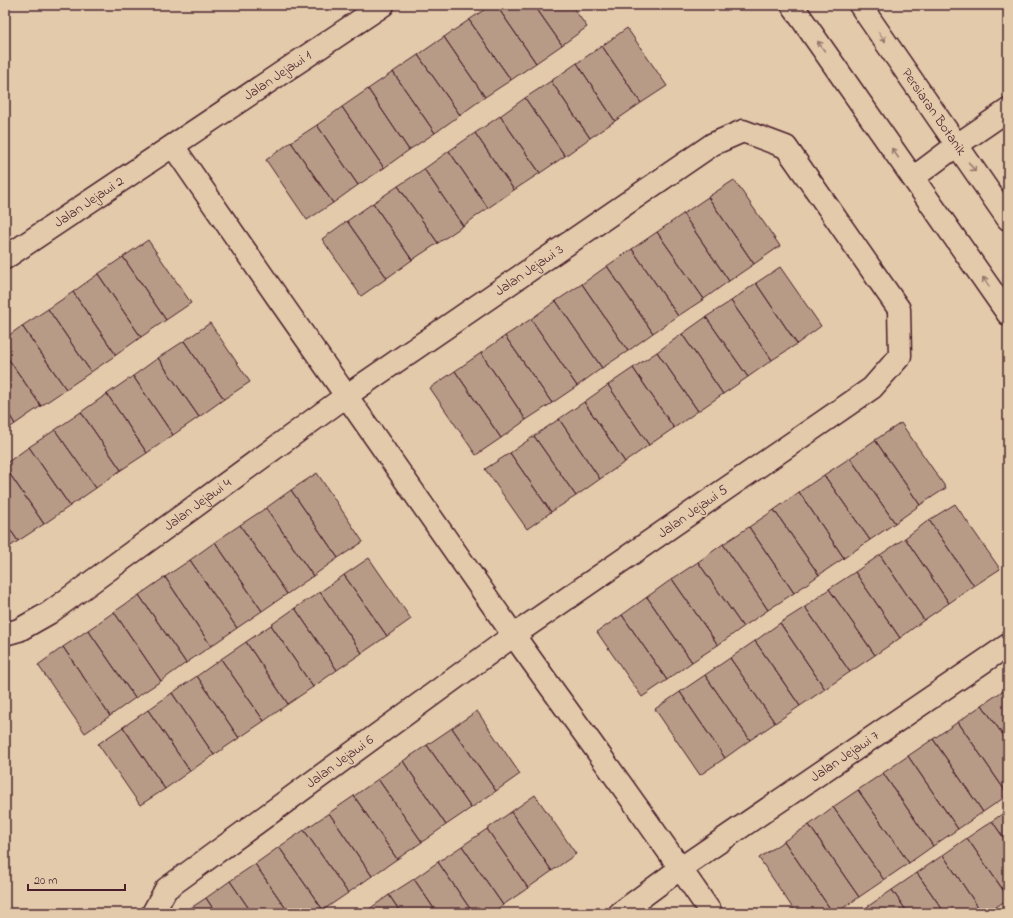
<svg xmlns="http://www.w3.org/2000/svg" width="1013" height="918" viewBox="0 0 1013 918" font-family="'Indie Flower',sans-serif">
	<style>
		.building { fill: #b89b87; stroke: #4a1f2b }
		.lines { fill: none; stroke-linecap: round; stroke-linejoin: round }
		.minor-casing { stroke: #4a1f2b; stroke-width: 25 }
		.major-casing { stroke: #4a1f2b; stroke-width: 25 }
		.minor { stroke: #e2caab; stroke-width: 22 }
		.major { stroke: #e2caab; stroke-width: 22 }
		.oneway { stroke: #96746b }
		.labels { text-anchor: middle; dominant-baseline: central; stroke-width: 3.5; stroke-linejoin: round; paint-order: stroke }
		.street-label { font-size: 14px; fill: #4a1f2b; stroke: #e2caab }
	</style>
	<rect width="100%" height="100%" fill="#e2caab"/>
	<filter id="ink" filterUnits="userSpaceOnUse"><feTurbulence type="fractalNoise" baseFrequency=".025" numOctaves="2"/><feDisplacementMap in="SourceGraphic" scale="8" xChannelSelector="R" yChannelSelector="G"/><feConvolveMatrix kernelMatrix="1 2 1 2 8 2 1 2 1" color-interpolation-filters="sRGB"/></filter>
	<g filter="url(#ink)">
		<!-- building -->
		<path class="building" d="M491,5H496L536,63L511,80L469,20Z
			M496,5H534L562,45L536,63Z
			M534,5H571L587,27L562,45Z
			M469,20L511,80L485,97L444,37Z
			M627,28L667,86L641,103L602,46Z
			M444,37L485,97L460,115L418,55Z
			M602,46L641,103L615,121L577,63Z
			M418,55L460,115L435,133L393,72Z
			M577,63L615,121L590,138L551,81Z
			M393,72L435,133L409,150L368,89Z
			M551,81L590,138L565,156L525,98Z
			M368,89L409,150L384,168L342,107Z
			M525,98L565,156L540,173L500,116Z
			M342,107L384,168L358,185L317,125Z
			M500,116L540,173L514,190L475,133Z
			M317,125L358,185L333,203L291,142Z
			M475,133L514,190L488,208L449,151Z
			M291,142L333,203L307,220L266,160Z
			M449,151L488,208L463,226L424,169Z
			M424,169L463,226L438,243L398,186Z
			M734,180L780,246L754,264L708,197Z
			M398,186L438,243L412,260L373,203Z
			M708,197L754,264L729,281L683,214Z
			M373,203L412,260L387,278L347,221Z
			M683,214L729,281L704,299L657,232Z
			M347,221L387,278L361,296L322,239Z
			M657,232L704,299L678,316L632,249Z
			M148,240L191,303L166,320L123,257Z
			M632,249L678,316L653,333L607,266Z
			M123,257L166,320L141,337L98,274Z
			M607,266L653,333L628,351L582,284Z
			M780,267L821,326L797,344L756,283Z
			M98,274L141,337L116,355L73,292Z
			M756,283L797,344L772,360L731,301Z
			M582,284L628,351L602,368L556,301Z
			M73,292L116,355L91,372L48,309Z
			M556,301L602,368L577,386L531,319Z
			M731,301L772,360L748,377L706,317Z
			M48,309L91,372L66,389L22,326Z
			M706,317L748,377L723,394L682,334Z
			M531,319L577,386L552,403L505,336Z
			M210,323L250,382L224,399L184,341Z
			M22,326L66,389L41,406L5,354V338Z
			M682,334L723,394L698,411L657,352Z
			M505,336L552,403L526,420L481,353Z
			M184,341L224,399L199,417L158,358Z
			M657,352L698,411L674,428L633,368Z
			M481,353L526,420L501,438L455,371Z
			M5,354L41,406L15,424L5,408Z
			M158,358L199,417L173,435L133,376Z
			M633,368L674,428L649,445L608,385Z
			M455,371L501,438L476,455L430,388Z
			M133,376L173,435L147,453L107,394Z
			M608,385L649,445L625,462L584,402Z
			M107,394L147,453L121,470L81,412Z
			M584,402L625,462L600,479L559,419Z
			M5,408L15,424L5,431Z
			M81,412L121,470L96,488L55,430Z
			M559,419L600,479L576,496L534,436Z
			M901,423L946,488L920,505L875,440Z
			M55,430L96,488L70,506L29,447Z
			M534,436L576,496L551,512L510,453Z
			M875,440L920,505L895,523L850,458Z
			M29,447L70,506L44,524L5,467V464Z
			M510,453L551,512L527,529L485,469Z
			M850,458L895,523L870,540L824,475Z
			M5,467L44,524L18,541L5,522Z
			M317,473L363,542L338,558L291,490Z
			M824,475L870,540L844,558L799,492Z
			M291,490L338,558L313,576L266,508Z
			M799,492L844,558L819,575L774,510Z
			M955,504L1000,569L974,586L929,520Z
			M266,508L313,576L287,594L240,525Z
			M774,510L819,575L794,593L749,527Z
			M929,520L974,586L949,603L905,538Z
			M5,522L18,541L5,550Z
			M240,525L287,594L262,611L215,542Z
			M749,527L794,593L768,610L723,544Z
			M905,538L949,603L924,620L880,555Z
			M215,542L262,611L237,628L190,560Z
			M723,544L768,610L743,627L698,562Z
			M880,555L924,620L900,638L855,572Z
			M369,558L411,619L387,636L344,575Z
			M190,560L237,628L211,646L165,577Z
			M698,562L743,627L718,645L672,579Z
			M855,572L900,638L875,655L829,589Z
			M344,575L387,636L362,653L320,592Z
			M165,577L211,646L186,663L139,595Z
			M672,579L718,645L692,662L647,597Z
			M829,589L875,655L850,672L805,607Z
			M320,592L362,653L337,670L295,608Z
			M139,595L186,663L161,681L114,612Z
			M647,597L692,662L667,680L622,615Z
			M805,607L850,672L825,689L780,623Z
			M295,608L337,670L313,687L271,625Z
			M114,612L161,681L135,698L88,630Z
			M622,615L667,680L642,697L597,632Z
			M780,623L825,689L800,706L755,641Z
			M271,625L313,687L288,704L246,642Z
			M88,630L135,698L110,716L63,647Z
			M755,641L800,706L775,723L730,658Z
			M246,642L288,704L264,721L221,659Z
			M63,647L110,716L85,733L38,665Z
			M730,658L775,723L750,740L705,675Z
			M221,659L264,721L239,738L197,676Z
			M705,675L750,740L725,758L680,692Z
			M197,676L239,738L214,755L172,693Z
			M1007,688L1008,689V742L982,705Z
			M680,692L725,758L700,775L655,709Z
			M172,693L214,755L190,771L148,710Z
			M982,705L1008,742V795L958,722Z
			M148,710L190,771L165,789L123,727Z
			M477,711L520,774L496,791L452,728Z
			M958,722L1008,795L983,812L933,739Z
			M123,727L165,789L140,805L98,744Z
			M452,728L496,791L471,808L427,745Z
			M933,739L983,812L958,829L908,756Z
			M427,745L471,808L446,825L403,761Z
			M908,756L958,829L933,846L883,773Z
			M403,761L446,825L422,842L378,779Z
			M883,773L933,846L909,863L858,790Z
			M378,779L422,842L397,859L354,796Z
			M858,790L909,863L884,880L833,807Z
			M535,795L576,854L552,871L511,812Z
			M354,796L397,859L372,876L329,813Z
			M833,807L884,880L859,897L809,825Z
			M1008,810V844L992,821Z
			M511,812L552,871L528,888L487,829Z
			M329,813L372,876L348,893L304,830Z
			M992,821L1008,844V897L967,838Z
			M809,825L859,897L836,913H833L784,841Z
			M487,829L528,888L503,905L462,846Z
			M304,830L348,893L323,910L279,847Z
			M967,838L1008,897V899L987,913H982L943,855Z
			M784,841L833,913H796L759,858Z
			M462,846L503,905L491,913H473L438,862Z
			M279,847L323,910L319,913H289L255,864Z
			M943,855L982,913H945L917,873Z
			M438,862L473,913H437L414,879Z
			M255,864L289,913H252L230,881Z
			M917,873L945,913H908L892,890Z
			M414,879L437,913H401L389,895Z
			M230,881L252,913H216L206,898Z
			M892,890L908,913H871L867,907Z
			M389,895L401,913H366L365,912Z
			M206,898L216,913H183Z
			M867,907L871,913H859Z"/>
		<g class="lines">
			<!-- minor casing -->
			<g class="minor-casing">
				<g id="minor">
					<path d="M173,146C285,309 398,471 512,633C578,726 647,818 711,913"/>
					<path d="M913,178L957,145L1008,110"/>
					<path id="s1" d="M5,258L383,5"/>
					<path id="s2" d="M5,634L19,630L49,613L346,396L713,144L743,131L786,147L899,309L900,356L872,388L514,635L166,889L153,913"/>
					<path id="s3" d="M620,913L681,868L1008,645"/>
				</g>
			</g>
			<!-- major casing -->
			<g class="major-casing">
				<g id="major">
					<path d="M792,5L1008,314"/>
					<path id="s4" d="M860,5L1008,219"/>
				</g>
			</g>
			<!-- minor -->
			<use href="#minor" class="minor"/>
			<!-- major -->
			<use href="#major" class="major"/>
		</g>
		<!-- one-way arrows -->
		<defs><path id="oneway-shaft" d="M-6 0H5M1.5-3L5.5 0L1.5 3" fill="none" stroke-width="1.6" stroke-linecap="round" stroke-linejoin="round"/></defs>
		<g class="oneway">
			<use href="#oneway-shaft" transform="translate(882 37) rotate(55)"/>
			<use href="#oneway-shaft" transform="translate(821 46) rotate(-125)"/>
			<use href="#oneway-shaft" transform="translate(895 153) rotate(-125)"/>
			<use href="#oneway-shaft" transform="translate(972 167) rotate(55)"/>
			<use href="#oneway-shaft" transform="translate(986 282) rotate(-125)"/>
		</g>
	</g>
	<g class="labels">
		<!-- street labels -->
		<g class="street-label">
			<text stroke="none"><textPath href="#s1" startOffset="328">Jalan Jejawi 1</textPath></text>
			<text stroke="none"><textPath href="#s4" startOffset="130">Persiaran Botanik</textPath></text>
			<text stroke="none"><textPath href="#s1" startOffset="101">Jalan Jejawi 2</textPath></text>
			<text stroke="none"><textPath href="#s2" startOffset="639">Jalan Jejawi 3</textPath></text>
			<text stroke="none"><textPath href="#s2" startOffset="233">Jalan Jejawi 4</textPath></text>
			<text transform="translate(693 512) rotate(-35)">Jalan Jejawi 5</text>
			<text stroke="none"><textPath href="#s3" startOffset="274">Jalan Jejawi 7</textPath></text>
			<text transform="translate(340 762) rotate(-36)">Jalan Jejawi 6</text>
		</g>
	</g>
	<!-- margin -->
	<rect width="1013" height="918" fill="none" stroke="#e2caab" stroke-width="20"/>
	<rect x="10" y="10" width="993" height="898" fill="none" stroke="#4a1f2b" stroke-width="1.5" filter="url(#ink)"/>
	<!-- scale -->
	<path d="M28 884v6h97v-6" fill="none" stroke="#4a1f2b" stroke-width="2"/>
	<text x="34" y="884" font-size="12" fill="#4a1f2b" stroke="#e2caab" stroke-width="3" paint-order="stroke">20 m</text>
</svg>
